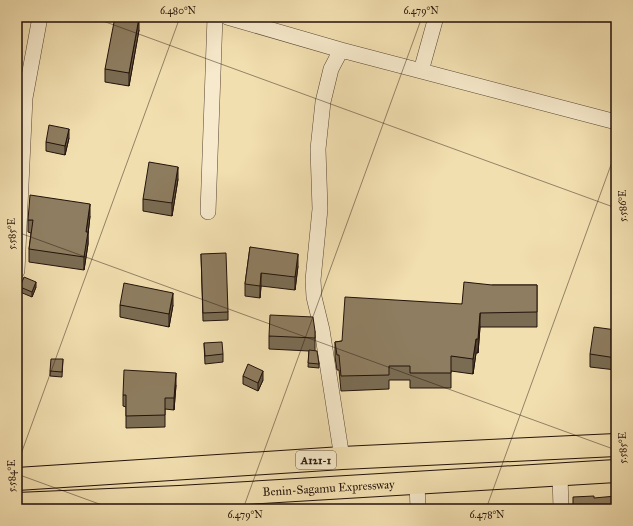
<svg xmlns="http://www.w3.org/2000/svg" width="633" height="526" viewBox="0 0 633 526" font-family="'IM FELL Great Primer',serif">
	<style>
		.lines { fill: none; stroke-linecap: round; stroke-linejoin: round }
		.minor-casing { stroke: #564534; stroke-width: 16 }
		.trunk-casing { stroke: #22120a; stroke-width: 24 }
		.minor { stroke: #f7eacc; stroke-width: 15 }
		.trunk { stroke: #f2dfb0; stroke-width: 22 }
		.wall { fill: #7a6c53; stroke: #22120a }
		.shaded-wall { fill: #635843; stroke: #22120a }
		.building { fill: #8e7d60; stroke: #22120a }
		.ticks { fill: none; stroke: #22120a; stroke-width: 1; stroke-opacity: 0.45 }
		.labels { text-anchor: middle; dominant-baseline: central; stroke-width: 3; stroke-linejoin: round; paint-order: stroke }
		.shield { fill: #f7eacc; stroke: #625344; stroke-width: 1 }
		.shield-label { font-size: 11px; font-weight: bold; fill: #22120a }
		.street-label { font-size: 12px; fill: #22120a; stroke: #f7eacc }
		.neatline { fill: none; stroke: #22120a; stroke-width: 1.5 }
		.ticks-label { font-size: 10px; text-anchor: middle; fill: #22120a }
	</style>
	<rect width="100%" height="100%" fill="#f2dfb0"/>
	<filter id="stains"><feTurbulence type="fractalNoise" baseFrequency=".005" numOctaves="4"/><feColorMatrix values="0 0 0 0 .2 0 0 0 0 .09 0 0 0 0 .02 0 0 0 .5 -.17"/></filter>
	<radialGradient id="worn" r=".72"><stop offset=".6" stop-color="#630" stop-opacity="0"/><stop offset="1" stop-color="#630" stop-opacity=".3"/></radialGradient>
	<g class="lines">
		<!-- minor casing -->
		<g class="minor-casing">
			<path id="minor" d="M227,17L341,50L616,122
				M341,50L331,69L323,102L318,149L320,209L313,280L314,297L322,330L342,458
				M421,71L436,17
				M208,212L215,17
				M17,271L25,98L40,17
				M560,475L561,509
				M417,483L418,509"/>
		</g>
		<!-- trunk casing -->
		<g class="trunk-casing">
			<g id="trunk">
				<path d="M17,479L342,458L616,445"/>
				<path id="s1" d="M17,504L179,497L616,471"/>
			</g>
		</g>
		<!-- minor -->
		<use href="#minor" class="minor"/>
		<!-- trunk -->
		<use href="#trunk" class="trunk"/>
	</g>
	<!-- wall -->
	<path class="wall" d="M139,30L129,86L105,82V69Z
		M69,138L65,155L46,151V142Z
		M178,179L172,216L143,211V199Z
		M90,216L88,234V244L84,270L29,262V249L31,233L28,232V220Z
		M250,247L298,266L295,290L261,286L260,298L245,296V284Z
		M201,254L228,312V320L203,321Z
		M492,285H537V327H480L478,353H476L473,374L451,371V388H410V380H389V389L341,391L339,370H337L335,357V342L342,341L462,304Z
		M20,287H36L32,297L20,292Z
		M120,305H173L169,327L120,317Z
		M616,330V370L590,367V354Z
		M315,331V350L319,364V368L308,367L309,351L269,349V336Z
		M204,343L223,354V362L205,364Z
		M63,359L62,377L50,376V371Z
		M243,376L263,380L258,391L243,384Z
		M176,385L174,410L165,409V427L126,428V407L123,406V395Z"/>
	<!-- shaded-wall -->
	<path class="shaded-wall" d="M139,18V30L129,86V73Z
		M69,129V138L65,155V146Z
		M178,167V179L172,216V203Z
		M90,204V216L88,234V244L84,270V257L86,232Z
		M298,254V266L295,290V277Z
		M261,273V286L260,298V286Z
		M36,282V287L32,297V292Z
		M173,293V305L169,327V314Z
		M480,313V327L478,353V339Z
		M476,339V353L473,374V359Z
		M263,371V380L258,391V383Z
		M176,373V385L174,410V398Z"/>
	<!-- building -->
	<path class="building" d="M115,17H135L139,18L129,73L105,69Z
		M49,125L69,129L65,146L46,142Z
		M149,162L178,167L172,203L143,199Z
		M30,195L90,204L86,232H88L84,257L29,249L33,220H28Z
		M250,247L298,254L295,277L261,273L260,286L245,284Z
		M226,253L228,312L203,313L201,254Z
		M24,277L36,282L32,292L20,287Z
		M464,282L492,285H537V312L480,313L478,339H476L473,359L451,356V373H410V366H389V375L341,376L339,355H337L335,342L342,341L345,297L462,304Z
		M124,283L173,293L169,314L120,305Z
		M270,315L313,317L315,331V338L269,336Z
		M594,327L616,330V358L590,354Z
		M222,342L223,354L205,356L204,343Z
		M309,350L317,351L319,364L308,363Z
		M51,359H63L62,372L50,371Z
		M248,364L263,371L258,383L243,376Z
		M124,370L176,373L174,398H165V415L126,416V395H123Z
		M594,496V498L616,496V509H573V497Z"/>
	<!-- ticks -->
	<path class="ticks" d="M92,17L616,208M17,232L616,450M17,465L180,17M17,474L113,509M243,509L422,17M486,509L616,151"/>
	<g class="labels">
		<!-- shield labels -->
		<rect class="shield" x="296" y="451" width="40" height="18" rx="3"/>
		<g class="shield-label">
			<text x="316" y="460">A121-1</text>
		</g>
		<!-- street labels -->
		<g class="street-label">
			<text stroke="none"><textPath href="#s1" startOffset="312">Benin-Sagamu Expressway</textPath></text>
		</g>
	</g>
	<!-- margin -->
	<rect width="633" height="526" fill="none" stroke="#f2dfb0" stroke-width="44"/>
	<rect x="22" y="22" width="589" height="482" class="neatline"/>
	<g class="ticks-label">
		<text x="178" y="14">6.480°N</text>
		<text x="421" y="14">6.479°N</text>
		<text transform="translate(622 206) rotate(-90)" y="4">5.586°E</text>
		<text transform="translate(11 234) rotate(-90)" y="4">5.585°E</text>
		<text transform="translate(622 448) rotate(-90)" y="4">5.585°E</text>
		<text transform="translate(11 476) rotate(-90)" y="4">5.584°E</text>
		<text x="245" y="518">6.479°N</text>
		<text x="487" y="518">6.478°N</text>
	</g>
	<rect width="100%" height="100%" filter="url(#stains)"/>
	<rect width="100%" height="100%" fill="url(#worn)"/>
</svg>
